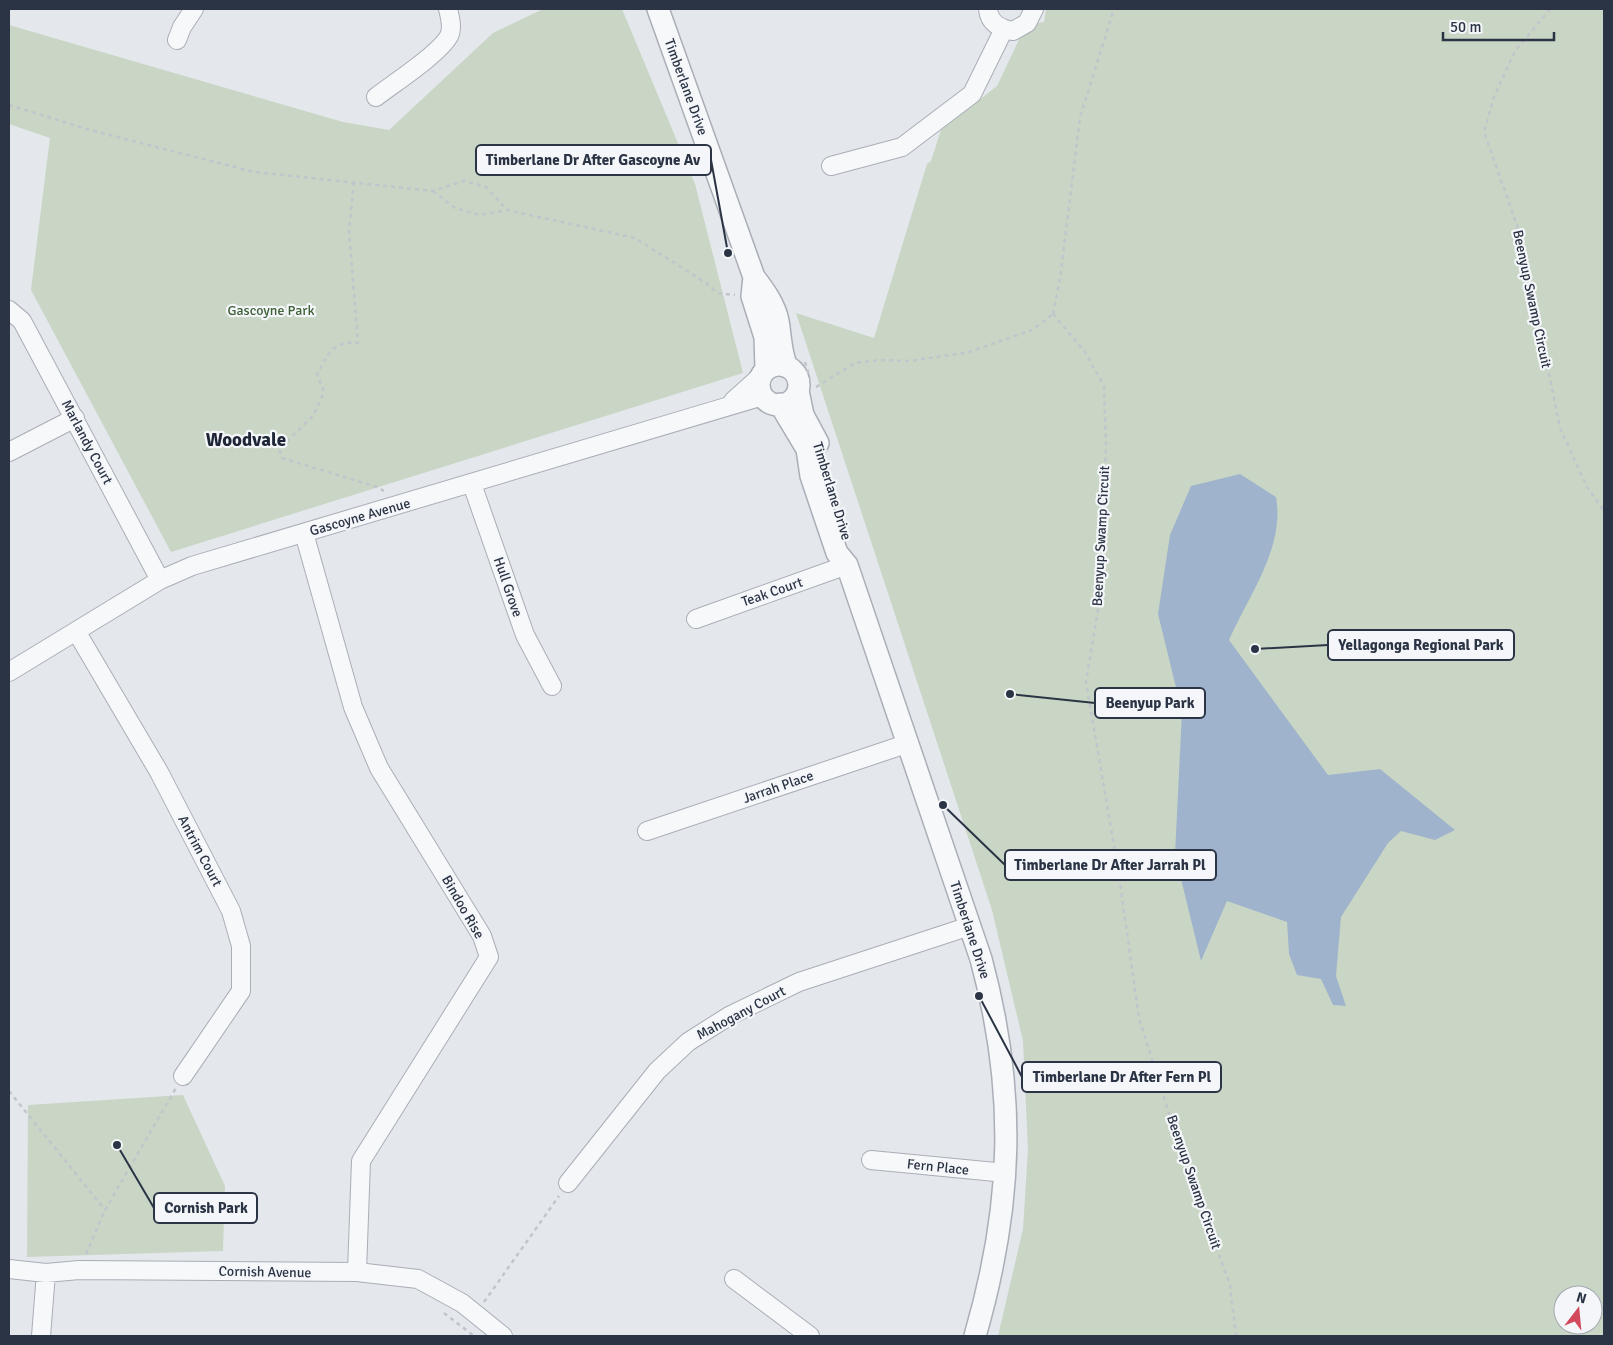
<svg xmlns="http://www.w3.org/2000/svg" width="1613" height="1345" viewBox="0 0 1613 1345" font-family="Signika,sans-serif">
	<style>
		.green { fill: #c9d6c5; fill-rule: evenodd }
		.water { fill: #9fb4cc }
		.lines { fill: none; stroke-linecap: round; stroke-linejoin: round }
		.minor-casing { stroke: #a9aeb7; stroke-width: 20 }
		.tertiary-casing { stroke: #a9aeb7; stroke-width: 24 }
		.path { stroke: #c2c5cb; stroke-width: 2.5; stroke-dasharray: 4 4; stroke-linecap: butt }
		.minor { stroke: #f7f8fa; stroke-width: 18 }
		.tertiary { stroke: #f7f8fa; stroke-width: 21 }
		.labels { text-anchor: middle; dominant-baseline: central; stroke-width: 4.5; stroke-linejoin: round; paint-order: stroke }
		.street-label { font-size: 14px; fill: #2b3445; stroke: #f4f6f9 }
		.park-label { font-size: 14px; fill: #3f6138; stroke: #f4f6f9 }
		.district-label { font-size: 19px; font-weight: bold; fill: #1d2536; stroke: #f4f6f9 }
		.leader { fill: none; stroke: #2b3445; stroke-width: 2 }
		.callout-dot { fill: #2b3445; stroke: #f4f6f9; stroke-width: 2 }
		.callout { fill: #f4f6f9; stroke: #2b3445; stroke-width: 2 }
		.callout-label { font-size: 15px; text-anchor: middle; font-weight: bold; fill: #2b3445 }
	</style>
	<rect width="100%" height="100%" fill="#e4e7ec"/>
	<!-- green -->
	<path class="green" d="M543,9H622L695,184L743,373L171,552L31,290L50,138L9,124V25L343,122L389,130L493,33Z
		M1046,9H1604V1336H998L1023,1229L1028,1149L1023,1041L992,910L796,313L874,338L927,164L931,161L941,130L997,86L1026,25L1044,22ZM1563,1295H1593V1325H1563Z
		M183,1095L225,1186L223,1251L27,1257L28,1105Z"/>
	<!-- water -->
	<path class="water" d="M1240,474L1276,497C1285,548 1249,595 1229,640L1328,775L1380,769L1455,830L1435,840L1401,831L1388,843L1341,917L1336,976L1346,1006L1333,1005L1321,979L1297,975L1289,954L1287,922L1227,901L1201,961L1175,854L1182,712L1158,614L1170,535L1191,486Z"/>
	<g class="lines">
		<!-- minor casing -->
		<g class="minor-casing">
			<path id="minor" d="M988,9C989,23 1000,29 1013,31L1027,23L1034,9
				M177,40L182,27L194,9
				M376,97C394,83 439,54 449,36C453,28 450,17 448,9
				M831,166L902,147L972,94L1004,29
				M9,310L22,321L160,580
				M733,401L762,375
				M9,452L75,418
				M472,484L525,635L552,686
				M304,533L353,707L379,768L482,936L489,957L361,1161L357,1272
				M696,619L847,565
				M76,631L159,772L231,911L241,946V991L183,1076
				M9,672L160,580L192,566L763,396
				M647,831L909,743
				M871,1160L1006,1173
				M568,1183L657,1071L688,1042L729,1016L799,982L970,926
				M9,1269L46,1273L79,1270L357,1272L418,1279L462,1303L503,1336
				M734,1279L810,1336
				M41,1336L46,1273"/>
		</g>
		<!-- tertiary casing -->
		<g class="tertiary-casing">
			<path id="tertiary" d="M658,9L754,277C764,290 775,305 778,321C781,337 780,351 787,367
				M754,277L752,296L765,337L766,369
				M759 385a20 20 0 1 1 40 0a20 20 0 1 1-40 0Z
				M798,391L803,415L818,443
				M780,404L807,449L811,476L837,553L847,565L981,959C1017,1092 1013,1205 975,1336"/>
		</g>
		<!-- path -->
		<path class="path" d="M1550,9L1515,51L1494,97L1484,132L1521,237L1560,428L1587,487L1604,511
			M9,105L90,130L254,172L433,191L464,181L486,187L507,210
			M354,182L349,231L358,343C331,341 329,354 317,374L324,392L313,416L279,449L282,458L377,487L384,491
			M433,191L455,208L480,215L507,210L635,238L706,283L717,293L735,295
			M1053,314L1085,352L1104,386L1106,446L1100,597L1086,682L1118,869L1139,1018L1180,1148L1230,1285L1236,1336
			M1053,314L1060,279L1080,117L1114,9
			M805,362L810,379
			M816,387L855,363L881,360L910,361L969,352L1032,330L1053,314
			M9,1091L105,1210
			M86,1254L105,1210L176,1088
			M484,1302L559,1196
			M444,1313L474,1336"/>
		<!-- minor -->
		<use href="#minor" class="minor"/>
		<!-- tertiary -->
		<use href="#tertiary" class="tertiary"/>
	</g>
	<g class="labels">
		<!-- street labels -->
		<g class="street-label">
			<text transform="translate(686 87) rotate(70)">Timberlane Drive</text>
			<text transform="translate(1532 299) rotate(78)">Beenyup Swamp Circuit</text>
			<text transform="translate(87 442) rotate(62)">Marlandy Court</text>
			<text transform="translate(832 491) rotate(73)">Timberlane Drive</text>
			<text transform="translate(360 517) rotate(-16)">Gascoyne Avenue</text>
			<text transform="translate(1101 536) rotate(-87)">Beenyup Swamp Circuit</text>
			<text transform="translate(508 587) rotate(71)">Hull Grove</text>
			<text transform="translate(772 592) rotate(-19)">Teak Court</text>
			<text transform="translate(778 787) rotate(-19)">Jarrah Place</text>
			<text transform="translate(200 851) rotate(62)">Antrim Court</text>
			<text transform="translate(463 907) rotate(60)">Bindoo Rise</text>
			<text transform="translate(970 930) rotate(72)">Timberlane Drive</text>
			<text transform="translate(741 1013) rotate(-28)">Mahogany Court</text>
			<text transform="translate(938 1167) rotate(6)">Fern Place</text>
			<text transform="translate(1194 1182) rotate(71)">Beenyup Swamp Circuit</text>
			<text transform="translate(265 1272) rotate(1)">Cornish Avenue</text>
		</g>
		<!-- park labels -->
		<g class="park-label">
			<text x="271" y="310">Gascoyne Park</text>
		</g>
		<!-- district labels -->
		<g class="district-label">
			<text x="246" y="440">Woodvale</text>
		</g>
	</g>
	<!-- callouts -->
	<path class="leader" d="M728 253L711 160M1255 649L1328 645M1010 694L1095 703M943 805L1005 865M979 996L1022 1077M117 1145L154 1208"/>
	<g class="callout-dot">
		<circle cx="728" cy="253" r="5"/>
		<circle cx="1255" cy="649" r="5"/>
		<circle cx="1010" cy="694" r="5"/>
		<circle cx="943" cy="805" r="5"/>
		<circle cx="979" cy="996" r="5"/>
		<circle cx="117" cy="1145" r="5"/>
	</g>
	<g class="callout">
		<rect x="476" y="145" width="235" height="30" rx="5"/>
		<rect x="1328" y="630" width="186" height="30" rx="5"/>
		<rect x="1095" y="688" width="110" height="30" rx="5"/>
		<rect x="1005" y="850" width="211" height="30" rx="5"/>
		<rect x="1022" y="1062" width="199" height="30" rx="5"/>
		<rect x="154" y="1193" width="103" height="30" rx="5"/>
	</g>
	<g class="callout-label">
		<text x="593" y="165">Timberlane Dr After Gascoyne Av</text>
		<text x="1421" y="650">Yellagonga Regional Park</text>
		<text x="1150" y="708">Beenyup Park</text>
		<text x="1110" y="870">Timberlane Dr After Jarrah Pl</text>
		<text x="1122" y="1082">Timberlane Dr After Fern Pl</text>
		<text x="206" y="1213">Cornish Park</text>
	</g>
	<!-- border -->
	<rect width="1613" height="1345" fill="none" stroke="#2b3445" stroke-width="20"/>
	<!-- north arrow -->
	<g transform="translate(1578 1310) rotate(16)"><circle r="24" fill="#f4f6f9" stroke="#a4a8b1"/>
	<path d="M0-4L9 19L0 12L-9 19Z" fill="#d1495b"/>
	<text y="-8" font-size="14" font-weight="bold" text-anchor="middle" fill="#2b3445">N</text>
	</g>
	<!-- scale -->
	<path d="M1443 32v8h111v-8" fill="none" stroke="#2b3445" stroke-width="2.5"/>
	<text x="1450" y="32" font-size="15" fill="#2b3445" stroke="#f4f6f9" stroke-width="4" paint-order="stroke">50 m</text>
</svg>
